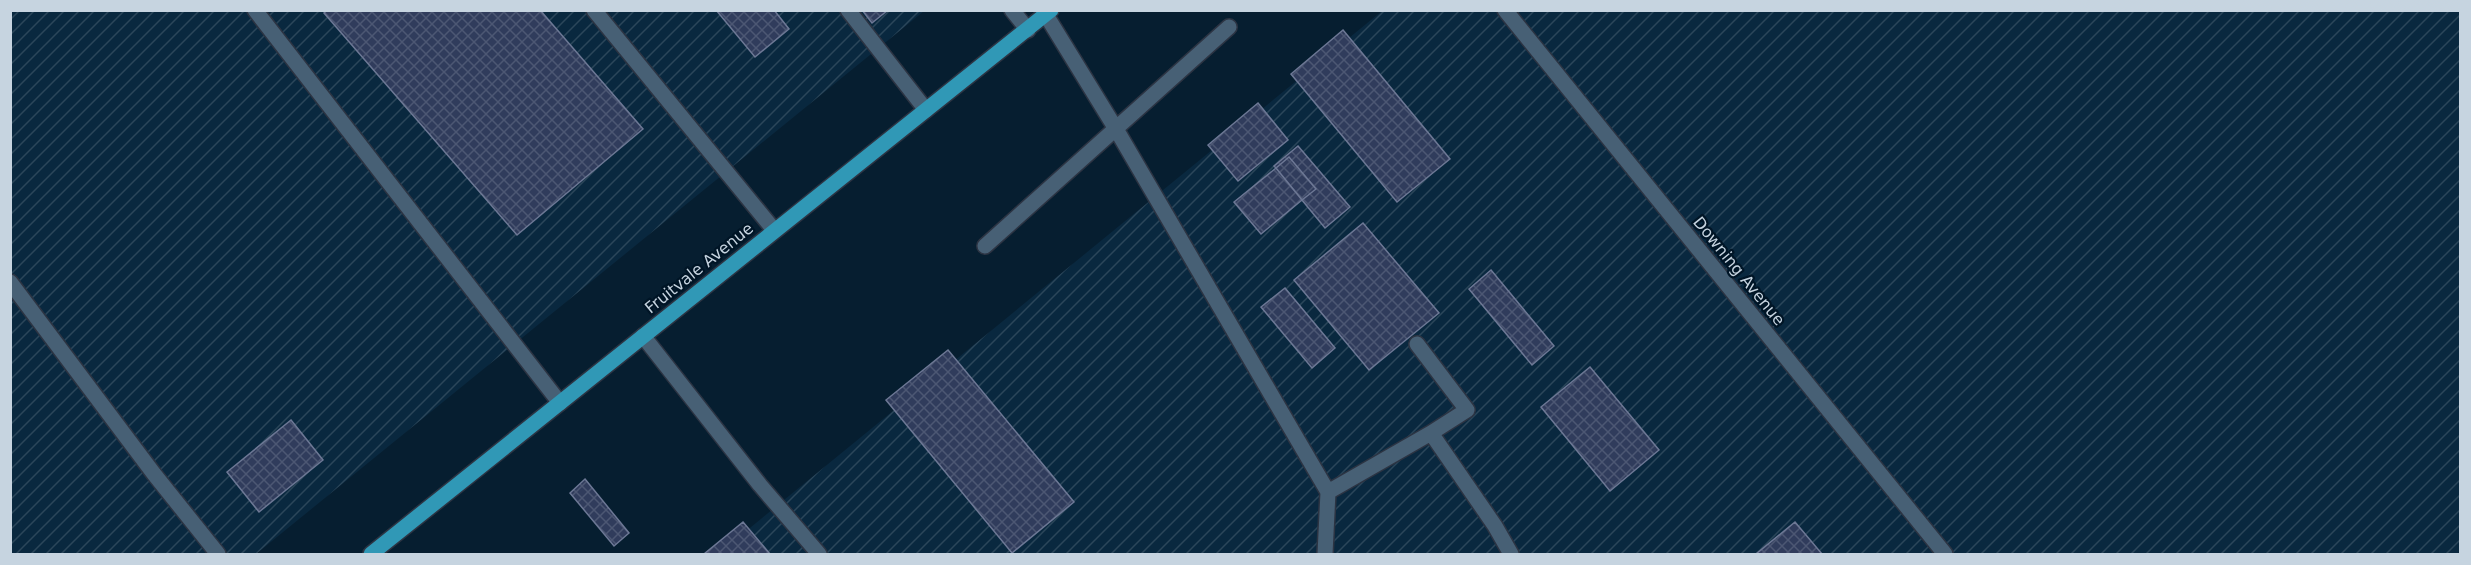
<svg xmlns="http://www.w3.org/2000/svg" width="2471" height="565" viewBox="0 0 2471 565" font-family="'DejaVu Sans',sans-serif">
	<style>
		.industrial { fill: url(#industrial-furrows) }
		.building { fill: url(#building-cross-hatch); stroke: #6d7895; stroke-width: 1.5 }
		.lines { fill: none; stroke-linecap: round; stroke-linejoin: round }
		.minor-casing { stroke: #2c3443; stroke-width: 18 }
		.major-casing { stroke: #2c3443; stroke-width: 18 }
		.minor { stroke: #476075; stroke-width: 15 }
		.major { stroke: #3098b6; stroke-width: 15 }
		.labels { text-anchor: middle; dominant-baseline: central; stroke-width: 4.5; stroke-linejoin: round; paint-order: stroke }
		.street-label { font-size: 16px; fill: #c6d4e0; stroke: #001526 }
	</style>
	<defs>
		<pattern id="industrial-furrows" width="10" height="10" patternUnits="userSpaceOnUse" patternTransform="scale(1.5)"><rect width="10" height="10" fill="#09283f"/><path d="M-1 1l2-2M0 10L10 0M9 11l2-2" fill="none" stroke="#2b465a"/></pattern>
		<pattern id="building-cross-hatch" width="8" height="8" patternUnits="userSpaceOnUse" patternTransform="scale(1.5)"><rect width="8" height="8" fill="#303c5c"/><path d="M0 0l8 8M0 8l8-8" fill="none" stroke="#4c5773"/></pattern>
	</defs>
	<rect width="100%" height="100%" fill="#061e30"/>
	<!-- industrial -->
	<path class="industrial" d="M10,11H924L256,554H11Z
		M1382,11H2460V554H718Z"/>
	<!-- building -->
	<path class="building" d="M327,10H540L643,129L517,235L324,13Z
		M716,10H774L789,29L755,57Z
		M862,10H888L872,23Z
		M1343,30L1450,159L1397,202L1291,74Z
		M1258,103L1288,140L1238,181L1208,145Z
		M1298,146L1350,207L1325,228L1302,200L1316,189L1289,157L1276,168L1274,166Z
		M1289,157L1316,189L1302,200L1276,168Z
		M1276,168L1302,200L1261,234L1234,202Z
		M1363,223L1439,313L1369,370L1294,280Z
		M1491,270L1554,346L1532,365L1469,289Z
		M1285,288L1335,348L1312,368L1261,307Z
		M948,350L1074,502L1012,553L886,400Z
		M1590,367L1659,450L1610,491L1541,407Z
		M291,420L323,460L259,512L227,472Z
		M585,479L629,533L614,546L570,493Z
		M743,522L770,554H704Z
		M1795,522L1822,554H1756Z"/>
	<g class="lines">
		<!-- minor casing -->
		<g class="minor-casing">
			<path id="minor" d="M255,10L560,403
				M594,10L774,230
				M848,10L926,110
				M1012,10L1028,30
				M1505,10L1945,554
				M1046,15L1116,129L1328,492L1325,554
				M985,246L1229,27
				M10,282L154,474L218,554
				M643,336L760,485L819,554
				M1417,344L1467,410L1431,433
				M1328,492L1431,433L1495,526L1511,554"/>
		</g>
		<!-- major casing -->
		<g class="major-casing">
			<path id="major" d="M371,554L1051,10"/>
		</g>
		<!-- minor -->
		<use href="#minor" class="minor"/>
		<!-- major -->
		<use href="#major" class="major"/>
	</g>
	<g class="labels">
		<!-- street labels -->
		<g class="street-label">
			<text transform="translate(699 268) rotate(-39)">Fruitvale Avenue</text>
			<text transform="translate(1739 271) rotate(51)">Downing Avenue</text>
		</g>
	</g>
	<!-- border -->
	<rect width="2471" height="565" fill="none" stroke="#c6d4e0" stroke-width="24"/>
</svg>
